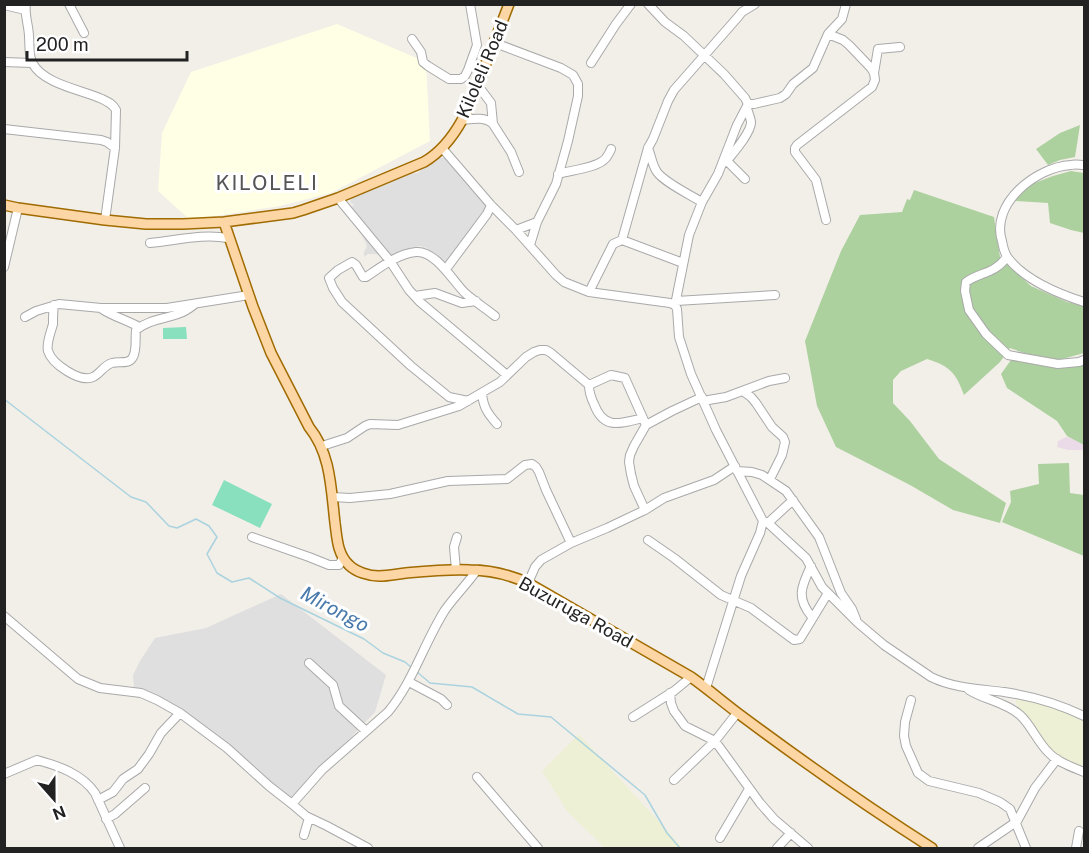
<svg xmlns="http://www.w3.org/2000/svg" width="1089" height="853" viewBox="0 0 1089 853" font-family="'Public Sans',sans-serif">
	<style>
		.residential { fill: #e0dfdf }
		.industrial { fill: #ebdbe8 }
		.education { fill: #ffffe5 }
		.farmland { fill: #eef0d5 }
		.forest { fill: #add19e }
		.pitch { fill: #88e0be }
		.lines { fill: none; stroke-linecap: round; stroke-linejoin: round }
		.stream { stroke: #aad3df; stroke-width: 1.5 }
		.minor-casing { stroke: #a9a9a9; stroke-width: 10 }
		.major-casing { stroke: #a06b00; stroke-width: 12 }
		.minor { stroke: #fff; stroke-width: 8 }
		.major { stroke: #fcd6a4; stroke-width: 9 }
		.labels { text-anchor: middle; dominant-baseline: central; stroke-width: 6; stroke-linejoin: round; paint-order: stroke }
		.street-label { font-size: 18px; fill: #222; stroke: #fff }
		.water-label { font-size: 20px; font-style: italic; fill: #4a7aab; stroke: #fff }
		.quarter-label { font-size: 21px; letter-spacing: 1.5px; fill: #555; stroke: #fff }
	</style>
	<rect width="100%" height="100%" fill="#f2efe9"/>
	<!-- residential -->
	<path class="residential" d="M440,157L447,159L488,203L475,225L447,264L427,248L420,246L411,248L408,252L396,257L374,254H368L364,257V252L367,246L350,208L354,205L350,202L351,198L409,174L418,173L425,166L432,163Z
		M281,594L386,675L375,712L291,800L217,738L134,687L133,675L140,661L155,638L206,628Z"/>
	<!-- industrial -->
	<path class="industrial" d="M1084,436V450H1068L1057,447L1058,441L1066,437L1075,438Z"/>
	<!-- education -->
	<path class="education" d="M337,24L426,62L430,141L331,193L280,206L190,220L158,191L162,133L191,72Z"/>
	<!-- farmland -->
	<path class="farmland" d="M1016,699L1058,705L1084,717V773L1068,767L1018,715Z
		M579,734L683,848H605L567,811L542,771Z"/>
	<!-- forest -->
	<path class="forest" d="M1080,125L1075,157L1060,160L1048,165L1036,149L1060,133Z
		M1071,171L1084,173V233L1071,230L1050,223L1048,203L1014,201L1032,184L1053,176Z
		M914,190L994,217L1000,257L1031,286L1067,302L1084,306V353L1059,360L1024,353L1010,348L1000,362L964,395C956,373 950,366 927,359L901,371L893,380V403L910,421L939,459L1006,503L1000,523L953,510L910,485L836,447L817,406L805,341L841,251L860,215L902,212L907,199L910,200Z
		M1011,360L1056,368L1082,365L1084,364V445L1067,436L1057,421L1007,388L1001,374Z
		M1069,463L1070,493L1084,495V556L1002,522L1011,502L1010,491L1039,484L1038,464Z"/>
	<!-- pitch -->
	<path class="pitch" d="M186,327L187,339H163V328Z
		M224,480L272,504L260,528L212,505Z"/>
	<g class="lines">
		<!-- stream -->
		<path class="stream" d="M4,399L131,497L146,502L169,526L177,528L196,519L209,526L217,537L207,554L217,573L232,582L249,578L280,598L364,639L383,653L405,662L412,668
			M416,671L430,683L472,687L518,714L551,717L645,795L667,833L680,848"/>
		<!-- minor casing -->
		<g class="minor-casing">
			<path id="minor" d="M26,4C24,14 29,26 29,37C30,45 28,56 33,64C44,84 82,90 102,99C108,102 113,104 116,110L115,148L105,220
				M69,4L84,33
				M648,4L665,22L684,36L724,74L745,98L748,104L737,125L718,174L702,202L689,235L675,305
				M4,5L25,10
				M412,39L421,52L423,62L428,66L449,79H461L465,76L468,70L477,45L470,4
				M495,43L561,68L573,75L578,84V96L568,141L556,184L537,222L530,245
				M4,62L32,63
				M591,63L616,24L631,4
				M874,73L878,49L900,47
				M479,87L491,103L493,124L511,152L519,172
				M748,104H754L780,98L786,94L793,84L813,68L828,34L842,19L846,4
				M462,120C472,119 485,116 493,124
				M4,129L101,140L107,142L115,148
				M442,148L491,205L516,230L556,275L564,282L589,292L670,303L675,305L677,309L679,337L691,374L716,430L763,521L760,533L741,576L706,688
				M648,148C651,155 652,165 657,172C664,182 690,195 702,202
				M727,161L745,179
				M726,162C733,153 750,134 751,123C751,118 748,113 747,108
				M1084,165C1080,165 1075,164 1071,165C1036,167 990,204 1002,241C1003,247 1005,254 1008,258C1025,280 1059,294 1084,302
				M558,174C571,170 598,168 606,158C608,155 610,152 611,149
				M338,198L390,261L409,290L420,302L507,375
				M826,220L816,180L795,152V148L797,145L872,87L875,80L874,73L871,68L849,45L843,40L828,34
				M516,230L537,222
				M622,240L648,148L653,139L668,101L674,90L738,17L742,12L755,4
				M150,243C175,241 202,233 228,238
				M1007,257C993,275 982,271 966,282L965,291L969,310L986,334L1008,355L1058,364L1079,362L1084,360
				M4,267L18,208
				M446,269L487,214L491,205
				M589,292L613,244L622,240L683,263
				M415,296L435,293L462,303L476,301
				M676,301L775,295
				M54,305C53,311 53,318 53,324C51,332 46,343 48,351C52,364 80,383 93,377C100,374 104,365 112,363C119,361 129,365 133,357C137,350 135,338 136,330C148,320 164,319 178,314C185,312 190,308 195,304
				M102,309C114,317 127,320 139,327
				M25,317L36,311L59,304L101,308H167L249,295
				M589,385C589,392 591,398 594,404C604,431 621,423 643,418
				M744,392L751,397L756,403L772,427L783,437L785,442L782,455L770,479
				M482,393C483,407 488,414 497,424
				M468,401L449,397L411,366L342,302L333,288L329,278L338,270L352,262L356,265L363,277H366C381,267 397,254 416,252C435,250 453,281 465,293C474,301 485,308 495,316
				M703,401L726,397L769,381L785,378
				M322,446L347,438L365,426L370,424L398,425L459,406L500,382L526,357L534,352L540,350H546L551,353L589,385L611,375L625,378L646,425
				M737,471L752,472L762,475L786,491L819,537L841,593L852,609L856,619
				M332,497L350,498L390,494L448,481L507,479L525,465L532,464L536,467L539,472L546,490L571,543
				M645,510L634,486L631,474L629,462L630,455L634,446L646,425L672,411L702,397
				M763,521L768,523L806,558L822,587L858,623L884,645L931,677C953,688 979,689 1004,692C1032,696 1059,704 1084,716
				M768,523L793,500
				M252,537L309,557L329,565H339L343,558
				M648,540L674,558L721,595L751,608L794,640L800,639L828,593
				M811,566C801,587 796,598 812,617
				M456,570L454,547L457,537
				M528,583L535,567L541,560L571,543L607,528L645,510L664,498L714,480L735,466
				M4,616L78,679L100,688L141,693L157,700L180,713L227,748L269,786L292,804L306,816L327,826L368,848
				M309,663L333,685L339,706L366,731
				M409,682L441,699L447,705
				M969,690C985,700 1005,702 1020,715C1031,725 1037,741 1048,752C1057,762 1072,767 1084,772
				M670,693L671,703L674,711L685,726L715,741L760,803L774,819L808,848
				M911,700L905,722L904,736L906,746L918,773L929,781L979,793L1000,802L1010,809L1026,848
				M633,717L674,691L691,677
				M4,774L37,760C59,766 82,774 95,793L120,848
				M477,777L538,848
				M674,780L715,741L737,713
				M98,800L113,792L123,779L138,769L149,754L161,733L180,713
				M292,804L322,770L388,712C413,682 424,643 445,610C455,596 467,584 477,570
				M106,819L115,814L145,788
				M1016,823L1035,788L1057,759
				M304,835L309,818
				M720,838L749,789
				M777,848L791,833
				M978,848L1016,822
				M1076,848L1079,831"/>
		</g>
		<!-- major casing -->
		<g class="major-casing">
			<path id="major" d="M4,205L18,208L105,220L146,224H183L224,222L293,213L303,210L338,198L424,162C457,143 473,100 485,66C493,45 501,25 509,4
				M224,222L253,307L271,353L309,427C331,454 331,489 335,523C337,537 337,554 349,565C356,572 369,576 379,576C388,576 397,574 406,573C428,571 449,569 470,570C490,570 510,575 528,583L691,677C708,689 723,702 739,714C802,761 866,806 932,848"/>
		</g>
		<!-- minor -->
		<use href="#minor" class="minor"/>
		<!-- major -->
		<use href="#major" class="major"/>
	</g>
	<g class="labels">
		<!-- street labels -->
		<g class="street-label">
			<text transform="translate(482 69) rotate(-67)">Kiloleli Road</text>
			<text transform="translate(576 612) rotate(29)">Buzuruga Road</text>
		</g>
		<!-- water labels -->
		<g class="water-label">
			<text transform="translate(335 609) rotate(28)">Mirongo</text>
		</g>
		<!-- quarter labels -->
		<g class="quarter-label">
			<text x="267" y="182">KILOLELI</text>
		</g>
	</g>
	<!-- border -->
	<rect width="1089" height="853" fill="none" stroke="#222222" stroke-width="12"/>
	<!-- north arrow -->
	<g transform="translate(54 799) rotate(159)" stroke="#ffffff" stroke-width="4.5" paint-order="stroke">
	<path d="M0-4.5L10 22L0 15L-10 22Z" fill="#222222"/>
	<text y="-9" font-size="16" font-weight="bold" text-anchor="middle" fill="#222222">N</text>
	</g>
	<!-- scale -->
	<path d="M27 51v9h160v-9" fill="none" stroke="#222222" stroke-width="3"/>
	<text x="36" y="51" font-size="18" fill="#222222" stroke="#ffffff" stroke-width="4.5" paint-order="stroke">200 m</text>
</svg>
